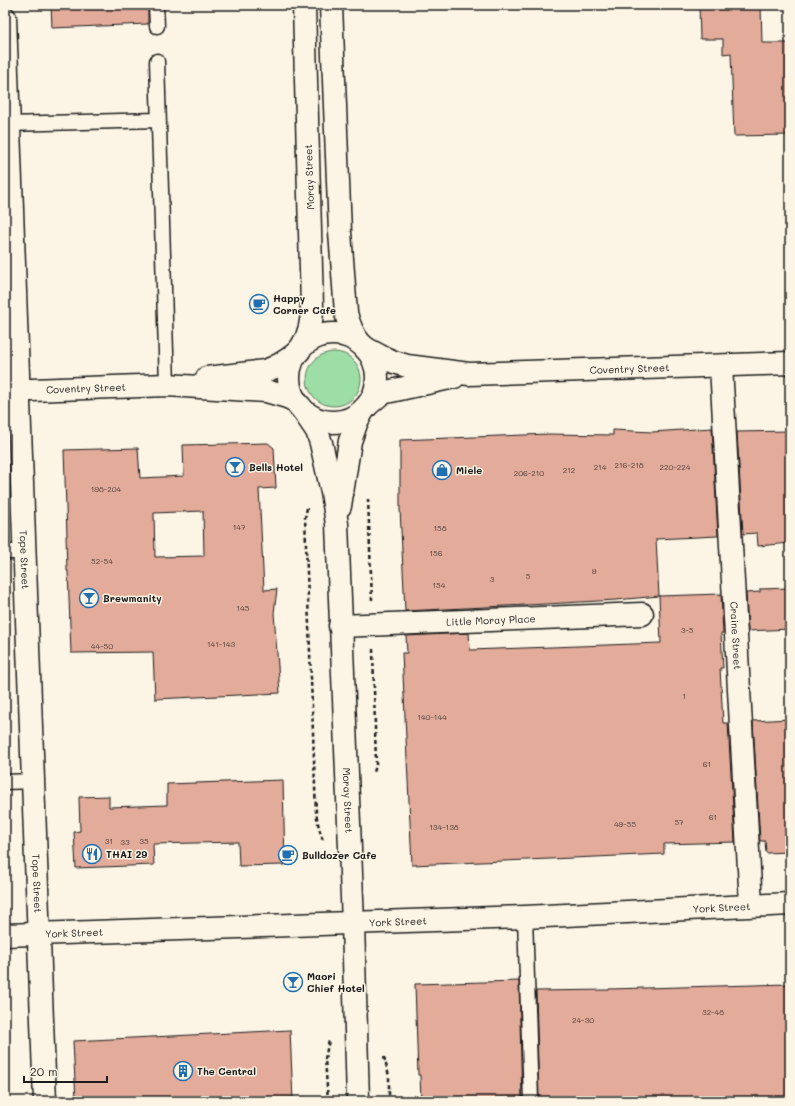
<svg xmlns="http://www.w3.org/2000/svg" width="795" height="1106" viewBox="0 0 795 1106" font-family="Mali,sans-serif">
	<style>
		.green { fill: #9ddda6; stroke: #5c7c61 }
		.building { fill: #e2ab9a; stroke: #1c1c1c; fill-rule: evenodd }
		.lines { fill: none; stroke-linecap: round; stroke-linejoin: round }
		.service-casing { stroke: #1c1c1c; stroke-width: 17 }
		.minor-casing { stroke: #1c1c1c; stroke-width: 25 }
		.tertiary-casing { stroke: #1c1c1c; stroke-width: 25 }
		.path { stroke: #1c1c1c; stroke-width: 2.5; stroke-dasharray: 4 3; stroke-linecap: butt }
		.service { stroke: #fcf5e5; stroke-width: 14 }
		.minor { stroke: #fcf5e5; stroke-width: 22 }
		.tertiary { stroke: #fcf5e5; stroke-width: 22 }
		.labels { text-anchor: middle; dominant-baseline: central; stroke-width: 3; stroke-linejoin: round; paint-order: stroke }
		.number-label { font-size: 8px; fill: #4e403c }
		.street-label { font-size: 10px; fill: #1c1c1c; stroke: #fcf5e5 }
		.poi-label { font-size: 10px; font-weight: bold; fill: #1c1c1c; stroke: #fcf5e5; text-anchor: start }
	</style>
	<rect width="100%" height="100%" fill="#fcf5e5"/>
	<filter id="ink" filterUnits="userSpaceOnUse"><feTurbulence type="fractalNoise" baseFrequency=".025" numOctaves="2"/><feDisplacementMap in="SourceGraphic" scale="8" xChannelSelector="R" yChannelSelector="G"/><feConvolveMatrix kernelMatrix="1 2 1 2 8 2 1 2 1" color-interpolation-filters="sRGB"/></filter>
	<g filter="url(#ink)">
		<!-- green -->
		<path class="green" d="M307 379a27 27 0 1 1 54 0a27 27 0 1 1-54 0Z"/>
		<!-- building -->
		<path class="building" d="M51,5H148V24L52,28Z
			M699,5H761L762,43H790V135L734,136L731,53L723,54V39H700Z
			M712,428L718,536L656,539L659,596L616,600L546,604L405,611L400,509V440L549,434L613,435V430L652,432Z
			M790,431V543L758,546L757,533L743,534L737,432Z
			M268,443L274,448L276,488L259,489L264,590L277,589L274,613L280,693L155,699L153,652L71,653L68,571H67L66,536H67L64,450L138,448L140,478L184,476L183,445ZM203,511L204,556L155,557L154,513Z
			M790,588V629L748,631L746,593L760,592V589Z
			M721,594L723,633H721L723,668H720L723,723H728L735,842L664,844V854L412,865L402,653H407L406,636L469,633L470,650L661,643L659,596Z
			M790,719V852L766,853L765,841H760L753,721Z
			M283,780L285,865L239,866L238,842L153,844L154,865L76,868L74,832L80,831L79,797L109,796V807L167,805V784Z
			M519,981L522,1101H421L420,1075H418L415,984Z
			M790,984V1101H539L536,991L609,990V989Z
			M290,1030L293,1101H76L73,1041Z"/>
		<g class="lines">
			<!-- service casing -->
			<g class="service-casing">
				<path id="service" d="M156,5L157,26
					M157,61L167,385
					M8,124L158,120
					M5,552H25
					M5,782L34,781
					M525,917L531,1101"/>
			</g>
			<!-- minor casing -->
			<g class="minor-casing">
				<g id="minor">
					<path id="s1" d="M5,18C16,379 33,740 45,1101"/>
					<path id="s2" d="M365,348L380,356L394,362L407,366L469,374L790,363"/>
					<path id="s3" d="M721,366L751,905"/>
					<path d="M207,378L265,371C278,367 288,360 299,351"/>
					<path id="s4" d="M5,391L167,385L266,391L287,397L296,401"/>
					<path d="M370,403L382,393L454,377"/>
					<path id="s5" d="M340,626L642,614"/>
					<path id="s6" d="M5,935L525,917L790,904"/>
				</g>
			</g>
			<!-- tertiary casing -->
			<g class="tertiary-casing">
				<g id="tertiary">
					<path d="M331,5L340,232L346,313C349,325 352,334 360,343"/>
					<circle cx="333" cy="378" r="44"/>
					<path d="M302,346C310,334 312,322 312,307L304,5"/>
					<path id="s7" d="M300,406L317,431L321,443L332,492L337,524L353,923L358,1101"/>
					<path d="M340,506L350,441L357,421L364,409"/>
				</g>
			</g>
			<!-- path -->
			<path class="path" d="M368,499L372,600
				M307,508L305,518L316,813L319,828L323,841
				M373,649L376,766L374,772
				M384,1057L389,1076V1101
				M328,1101L325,1059L329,1040"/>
			<!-- service -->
			<use href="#service" class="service"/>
			<!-- minor -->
			<use href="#minor" class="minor"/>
			<!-- tertiary -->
			<use href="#tertiary" class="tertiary"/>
		</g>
	</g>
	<!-- icons -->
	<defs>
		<g id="cafe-ring" transform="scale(1)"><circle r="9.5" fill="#fcf5e5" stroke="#1f6fb2" stroke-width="1.5"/><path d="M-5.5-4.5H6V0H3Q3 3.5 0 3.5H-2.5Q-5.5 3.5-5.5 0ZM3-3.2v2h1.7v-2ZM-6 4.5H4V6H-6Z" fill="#1f6fb2"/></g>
		<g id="bar-ring" transform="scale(1)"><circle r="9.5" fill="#fcf5e5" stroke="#1f6fb2" stroke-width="1.5"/><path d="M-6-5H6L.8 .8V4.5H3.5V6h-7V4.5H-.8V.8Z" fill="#1f6fb2"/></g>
		<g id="shop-ring" transform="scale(1)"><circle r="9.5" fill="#fcf5e5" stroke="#1f6fb2" stroke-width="1.5"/><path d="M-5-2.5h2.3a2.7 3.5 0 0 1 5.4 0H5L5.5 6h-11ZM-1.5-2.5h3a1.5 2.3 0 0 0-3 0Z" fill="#1f6fb2"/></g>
		<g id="restaurant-ring" transform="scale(1)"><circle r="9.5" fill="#fcf5e5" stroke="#1f6fb2" stroke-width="1.5"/><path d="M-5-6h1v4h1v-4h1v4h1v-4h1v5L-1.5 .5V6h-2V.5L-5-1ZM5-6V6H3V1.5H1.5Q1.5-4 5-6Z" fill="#1f6fb2"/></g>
		<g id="building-ring" transform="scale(1)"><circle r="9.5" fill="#fcf5e5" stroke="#1f6fb2" stroke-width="1.5"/><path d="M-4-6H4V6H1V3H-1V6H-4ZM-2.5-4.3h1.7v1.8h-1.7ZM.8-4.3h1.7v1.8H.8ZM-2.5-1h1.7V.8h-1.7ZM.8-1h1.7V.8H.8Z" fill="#1f6fb2"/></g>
	</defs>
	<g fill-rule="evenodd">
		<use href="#cafe-ring" x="259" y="304"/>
		<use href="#bar-ring" x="235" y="467"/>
		<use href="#shop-ring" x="442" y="470"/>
		<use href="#bar-ring" x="89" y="598"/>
		<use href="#restaurant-ring" x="92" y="854"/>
		<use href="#cafe-ring" x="288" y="855"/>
		<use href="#bar-ring" x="293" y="982"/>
		<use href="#building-ring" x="183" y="1071"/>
	</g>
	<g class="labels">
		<!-- number labels -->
		<g class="number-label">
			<text x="629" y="465">216-218</text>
			<text x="600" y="467">214</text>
			<text x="675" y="467">220-224</text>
			<text x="569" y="470">212</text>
			<text x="529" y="473">206-210</text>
			<text x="106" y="489">198-204</text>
			<text x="239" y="527">147</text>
			<text x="440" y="528">158</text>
			<text x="436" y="553">156</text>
			<text x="102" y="561">52-54</text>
			<text x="594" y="571">9</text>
			<text x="528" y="576">5</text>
			<text x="492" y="579">3</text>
			<text x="439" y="585">154</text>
			<text x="243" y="608">145</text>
			<text x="687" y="630">3-5</text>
			<text x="221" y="644">141-143</text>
			<text x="102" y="646">44-50</text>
			<text x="684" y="696">1</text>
			<text x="432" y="717">140-144</text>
			<text x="707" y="764">61</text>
			<text x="713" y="817">61</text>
			<text x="679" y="822">57</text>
			<text x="625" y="824">49-55</text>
			<text x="444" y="827">134-138</text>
			<text x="109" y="841">31</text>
			<text x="144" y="841">35</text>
			<text x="125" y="842">33</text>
			<text x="713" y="1012">32-48</text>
			<text x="583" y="1020">24-30</text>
		</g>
		<!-- street labels -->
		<g class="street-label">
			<text transform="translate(309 177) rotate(-92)">Moray Street</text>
			<text stroke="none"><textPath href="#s2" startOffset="269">Coventry Street</textPath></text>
			<text stroke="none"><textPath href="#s4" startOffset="81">Coventry Street</textPath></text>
			<text stroke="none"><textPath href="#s1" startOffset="542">Tope Street</textPath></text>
			<text stroke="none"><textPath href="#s5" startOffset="151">Little Moray Place</textPath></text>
			<text stroke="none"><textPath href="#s3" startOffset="270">Craine Street</textPath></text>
			<text stroke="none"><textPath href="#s7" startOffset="402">Moray Street</textPath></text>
			<text stroke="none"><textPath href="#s1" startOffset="866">Tope Street</textPath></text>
			<text stroke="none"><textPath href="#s6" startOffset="717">York Street</textPath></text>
			<text stroke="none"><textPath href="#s6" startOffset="393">York Street</textPath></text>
			<text stroke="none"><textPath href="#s6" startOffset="69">York Street</textPath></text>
		</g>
		<!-- poi labels -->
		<g class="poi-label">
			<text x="273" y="298">Happy<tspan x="273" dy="12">Corner Cafe</tspan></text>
			<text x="249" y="467">Bells Hotel</text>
			<text x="456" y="470">Miele</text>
			<text x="103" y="598">Brewmanity</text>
			<text x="106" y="854">THAI 29</text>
			<text x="302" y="855">Bulldozer Cafe</text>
			<text x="307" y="976">Maori<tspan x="307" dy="12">Chief Hotel</tspan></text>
			<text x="197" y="1071">The Central</text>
		</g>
	</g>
	<!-- margin -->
	<rect width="795" height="1106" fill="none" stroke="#fcf5e5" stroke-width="20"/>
	<rect x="10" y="10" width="775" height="1086" fill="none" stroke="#1c1c1c" stroke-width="1.5" filter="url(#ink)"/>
	<!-- scale -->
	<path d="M24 1076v6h83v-6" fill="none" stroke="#1c1c1c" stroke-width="2"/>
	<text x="30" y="1076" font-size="12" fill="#1c1c1c" stroke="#fcf5e5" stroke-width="3" paint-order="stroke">20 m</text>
</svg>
